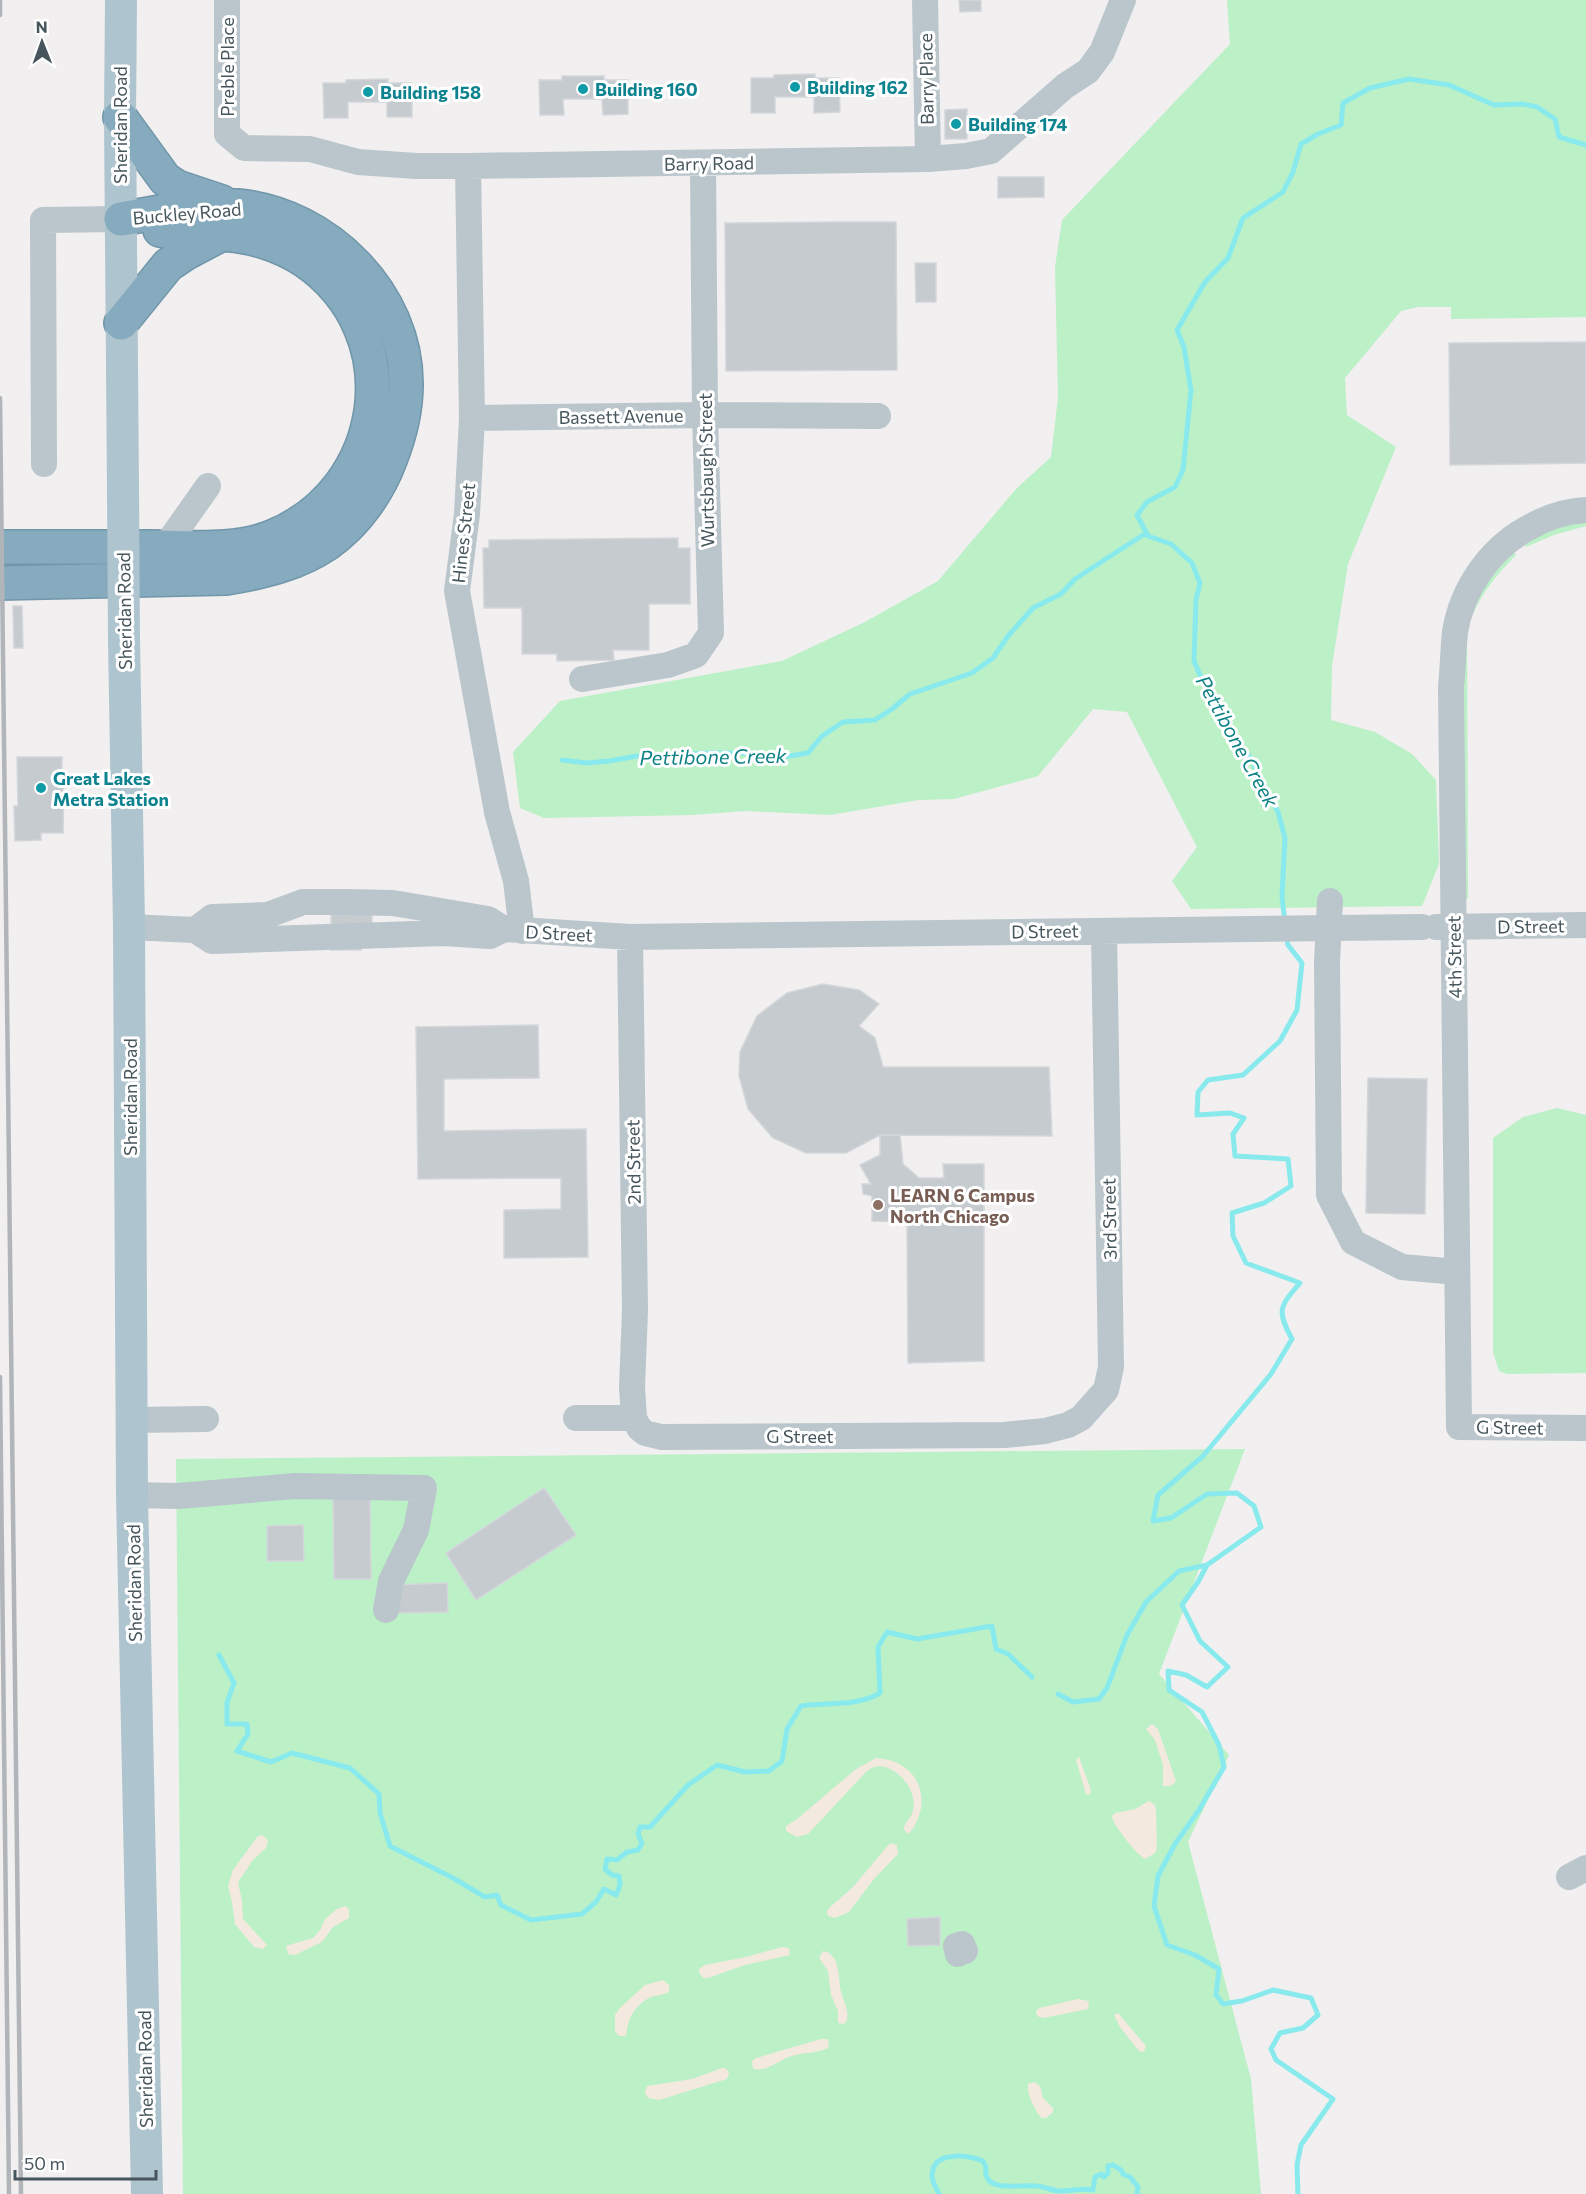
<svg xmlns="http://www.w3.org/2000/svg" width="1586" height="2194" viewBox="0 0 1586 2194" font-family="Commissioner,sans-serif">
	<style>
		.green { fill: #bcf0c7 }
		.sand { fill: #f3e9df }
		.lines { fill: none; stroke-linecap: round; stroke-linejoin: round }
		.stream { stroke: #89eaed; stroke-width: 5 }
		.building { fill: #c5cbce; stroke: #d3d6da; stroke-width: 1.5 }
		.highway-casing { stroke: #7196aa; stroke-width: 36 }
		.minor { stroke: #bac6cc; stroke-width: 26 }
		.major { stroke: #aec4ce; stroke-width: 32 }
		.highway { stroke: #86abbe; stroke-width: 33 }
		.rail { stroke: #b1b5b9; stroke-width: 4.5 }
		.minor-bridge { stroke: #bac6cc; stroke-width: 26 }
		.major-bridge { stroke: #aec4ce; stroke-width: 32 }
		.culture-dot { fill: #0f9aa8; stroke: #fff; stroke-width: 2 }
		.education-dot { fill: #8d6e63; stroke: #fff; stroke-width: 2 }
		.labels { text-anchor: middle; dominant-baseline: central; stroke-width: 6; stroke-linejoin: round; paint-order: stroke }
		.street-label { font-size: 18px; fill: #46565c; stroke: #fff }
		.culture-label { font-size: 18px; font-weight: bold; fill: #0d838f; stroke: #fff; text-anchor: start }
		.education-label { font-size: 18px; font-weight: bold; fill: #785e54; stroke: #fff; text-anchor: start }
		.water-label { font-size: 20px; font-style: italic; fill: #0c8185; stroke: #fff }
	</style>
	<rect width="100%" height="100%" fill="#f1efef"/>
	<!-- green -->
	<path class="green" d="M1227,0H1586V317L1451,319V307H1418L1401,311L1345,378L1347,415L1396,447L1348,564L1332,666L1331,720L1375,732L1412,754L1436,780L1439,864L1422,906L1191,909L1172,881L1197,847L1127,712L1093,709L1038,776L954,799L919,800L830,815L745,811L693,815L544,818L520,808L513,752L560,701L782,661L865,622L938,581L1016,489L1051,457L1058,398L1055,267L1062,220L1230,44Z
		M1586,518V526L1554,535L1526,547L1523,542L1540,532Z
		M1512,549L1516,555C1494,577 1478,598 1467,628L1468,899H1464L1459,743L1466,612Z
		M1557,1108L1586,1115V1373L1507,1374L1499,1371L1493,1352V1138L1523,1117Z
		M1245,1449L1159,1674L1229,1755L1188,1842L1251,2079L1261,2194H183L176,1459Z"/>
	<!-- sand -->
	<path class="sand" d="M1152,1724L1158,1729L1176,1781L1171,1786H1163V1765L1155,1740L1146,1729Z
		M1079,1757L1091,1790L1089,1795L1086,1794L1076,1760Z
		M876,1758C919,1760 935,1801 909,1834L904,1830C904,1823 909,1820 912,1814C919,1796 904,1774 888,1768C879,1765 873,1766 866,1772L808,1834L797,1837L786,1831V1826L797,1819L856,1769Z
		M1149,1801L1155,1805L1156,1811L1157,1848L1155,1853L1145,1859C1138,1856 1112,1824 1112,1816L1115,1813L1135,1809Z
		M262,1835L266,1838L268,1842L266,1848L253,1860L238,1882L242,1901L243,1919L267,1945L263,1949L254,1947L235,1924L232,1902L228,1886L233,1870L257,1837Z
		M890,1843L897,1845L898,1854L874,1879L849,1912L835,1918L828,1916L827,1911L829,1908L852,1888Z
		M345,1906L349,1909V1918L333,1927L322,1942L295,1955L288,1954L286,1946L313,1938L320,1930L325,1919L337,1909Z
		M782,1947L789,1948L790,1955L745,1965L708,1978H703L699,1972V1969L705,1965L746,1957Z
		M823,1951C841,1954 838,1978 841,1992C844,2003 849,2009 847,2020L844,2024L838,2023V2011L831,1995L828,1971L819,1958Z
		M663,1980L669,1985V1992C663,1995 657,1995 651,1997C634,2005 628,2019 626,2036H619L615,2031V2015L620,2008L645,1985Z
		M1078,1999L1089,2001L1088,2009L1043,2018L1037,2016L1036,2011L1039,2008Z
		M1118,2013L1146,2046L1144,2052L1139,2051L1120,2027L1114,2015Z
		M821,2039H827L829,2042L828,2048C815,2054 802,2052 789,2057C778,2061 763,2074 753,2068L752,2061L756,2058Z
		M722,2068H725L729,2072L727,2079L659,2100L648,2098L645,2093L647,2086L692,2079Z
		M1034,2082L1040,2086L1043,2098L1053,2108V2112L1046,2118H1041C1034,2108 1027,2096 1028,2084Z"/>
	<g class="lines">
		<!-- stream -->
		<path class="stream" d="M562,760L587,763L609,761L637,756L710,753H755L777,758L808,753L822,736L843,722L875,720L892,709L910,694L972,673L993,658L1008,636L1033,608L1061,594L1075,579L1146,533
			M1285,923L1282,897L1285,838L1278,812L1251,759L1214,708L1194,661L1196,600L1200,583L1192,563L1171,544L1148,536L1137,515L1147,502L1175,487L1183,470L1191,390L1184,347L1177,330L1205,282L1228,258L1243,218L1283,192L1293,172L1301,144L1318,134L1341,125L1343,103L1370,88L1409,79L1449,85L1494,105L1523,104L1537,107L1555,119L1559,137L1586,145
			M1207,1565L1198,1582L1182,1605L1200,1641L1228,1667L1207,1687L1186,1675L1168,1671L1169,1690L1202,1712L1219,1745L1224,1767L1199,1810L1175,1844L1158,1876L1154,1906L1167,1945L1195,1955L1219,1969L1216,1995L1223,2004L1242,2001L1273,1990L1311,1998L1318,2015L1303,2028L1280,2033L1271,2049L1276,2060L1333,2099L1301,2145L1297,2165L1298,2194
			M219,1655L234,1683L227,1703V1724H247L248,1734L237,1751L271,1762L292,1753L350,1768L379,1794L380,1813L390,1846L453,1878L485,1897L497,1895L501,1905L531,1920L582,1914L596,1902L604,1889L616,1895L620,1885L619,1876L612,1875L605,1869L607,1859L617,1860L627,1852L638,1850L642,1843L638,1834L640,1827H650L688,1785L717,1765L745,1772L769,1771L782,1761L787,1729L801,1706C827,1702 856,1707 880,1693L878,1647L887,1632L917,1639L992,1626L996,1649L1008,1654L1032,1677
			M1058,1694L1073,1702L1099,1699L1107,1688L1127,1635L1146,1602L1179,1571L1207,1565L1261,1527L1254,1506L1237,1493L1207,1494L1171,1518L1153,1521L1158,1495L1203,1456L1271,1374L1292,1339C1276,1310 1280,1306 1300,1283L1246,1263L1233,1236L1232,1213L1264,1203L1291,1186L1288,1159L1235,1156L1233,1134L1244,1118L1230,1113L1197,1115L1198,1092L1208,1080L1243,1075L1280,1041L1297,1010L1302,963L1288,945L1286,935
			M939,2194C937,2189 932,2182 932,2176C932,2150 967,2155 983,2161L986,2167C982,2194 1017,2184 1036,2186C1044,2186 1052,2191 1060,2191C1071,2192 1081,2187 1093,2190L1095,2177L1101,2174L1104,2177L1108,2173V2166L1113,2165L1121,2170L1123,2174L1130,2177L1138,2187L1137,2194"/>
	</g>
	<!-- building -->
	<path class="building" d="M959,0H981V11L960,12Z
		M815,74V78H839L840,112L814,113V97H775V113H751V78H774V75Z
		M562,76H604V80H628V114L603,115L602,99H563L564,115H540L539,80H562Z
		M388,79V83H412V117H387V102H348V118H324L323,83H346V80Z
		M967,109V139H945V110Z
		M998,177H1044V197L998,198Z
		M834,222H896L897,370L726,371L725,223Z
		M915,263H936V302H916Z
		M1586,342V463L1450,465L1449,343Z
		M678,538V548H690V604H649V650H613L614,660L557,661V654H522V608H484L483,548H489V540Z
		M13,606H22L23,648H14Z
		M17,757H62V771H64L63,833H41V840L15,841L14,806H18Z
		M331,906L372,913V930H361V950H331Z
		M823,984L859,990L879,1004L859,1026L875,1038L883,1067H1049L1052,1136L880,1135L846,1153H806L773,1138L748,1109L739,1076L740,1052L757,1016L787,993Z
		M538,1025L539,1078L444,1079V1131L586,1129L588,1257L504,1258V1210L561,1209V1178L418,1179L416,1027Z
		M1368,1078L1427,1079L1425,1214L1366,1213Z
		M880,1135H900L903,1164L919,1178H944L943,1164H984V1361L908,1363L907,1222L872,1221V1196L863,1194L862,1184H871L860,1165L880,1155Z
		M544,1488L576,1535L476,1600L446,1553Z
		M333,1495H370L371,1579H334Z
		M303,1525L304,1561H267V1526Z
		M447,1583L448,1612L394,1613L392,1585Z
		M940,1917V1945L908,1946L907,1919Z"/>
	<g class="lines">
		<!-- highway casing -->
		<g class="highway-casing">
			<path id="highway" d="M120,117L165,179L177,187L222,202
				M121,323L168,265L186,253L220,235
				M0,547C50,547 100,547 150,547C190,547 235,552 272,537C388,490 410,333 305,261C280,244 248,235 219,234C199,233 180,235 160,230
				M0,583L226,578C263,572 297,564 328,543C356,523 378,492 390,460C399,437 406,411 406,385C407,294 326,214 238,206C226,205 213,209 202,211C190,212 177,210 165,211C150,213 135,217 121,219"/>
		</g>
		<!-- minor -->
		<path class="minor" d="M227,0V134L244,148L310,149L358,162L416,166H468L928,159L966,156L991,151L1065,86L1088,71L1102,52L1123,0
			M925,0L928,159
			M468,166L472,418L467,514L457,591L497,812L516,881L522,931
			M472,418L705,415L878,416
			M44,464L43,220L121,219
			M1586,510C1563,511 1545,518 1526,529C1489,550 1462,589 1455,632C1453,650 1453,669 1451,687L1459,1427L1586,1428
			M165,547L208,486
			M582,679L668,665L696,655L711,633L705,415L703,164
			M1330,901L1327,962L1329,1195L1353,1242L1402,1267L1457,1272
			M129,927L195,930L212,941L444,933L490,936L504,929
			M1436,927L1586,925
			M195,930L212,917L268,915L303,902H346L393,903L488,919L504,929L630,937L1175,930
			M630,937L635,1311L632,1387L634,1418L639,1428L645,1433L661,1437L1004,1435L1045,1431L1068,1425L1081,1418L1106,1390L1111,1367L1104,931
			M576,1418H634
			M132,1420L206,1419
			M132,1495L178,1496L295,1486L424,1488L416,1530L391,1581L386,1610
			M1569,1877L1586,1868
			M958,1954L956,1946L962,1944L965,1951"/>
		<!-- major -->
		<path class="major" d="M121,0L120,117L123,490
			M124,639L129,927L132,1495L147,2194"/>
		<!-- highway -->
		<use href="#highway" class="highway"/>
		<!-- rail -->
		<path class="rail" d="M0,15V0
			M0,398L21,2194
			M0,1377L9,2194"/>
		<!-- minor-bridge -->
		<path class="minor-bridge" d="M1175,930L1422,927"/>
		<!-- major-bridge -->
		<path class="major-bridge" d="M123,490L124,639"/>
	</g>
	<!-- markers -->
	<g class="culture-dot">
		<circle cx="795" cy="87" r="6"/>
		<circle cx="583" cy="89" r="6"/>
		<circle cx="368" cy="92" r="6"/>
		<circle cx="956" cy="124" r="6"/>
		<circle cx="41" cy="788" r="6"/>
	</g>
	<circle class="education-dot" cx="878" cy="1205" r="6"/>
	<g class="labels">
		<!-- street labels -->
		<g class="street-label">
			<text transform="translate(227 67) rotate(-90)">Preble Place</text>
			<text transform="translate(926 79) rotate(-91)">Barry Place</text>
			<text transform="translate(120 125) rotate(-90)">Sheridan Road</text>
			<text transform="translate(709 163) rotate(-1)">Barry Road</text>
			<text transform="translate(187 213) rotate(-5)">Buckley Road</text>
			<text transform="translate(621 416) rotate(-1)">Bassett Avenue</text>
			<text transform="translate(706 470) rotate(-91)">Wurtsbaugh Street</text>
			<text transform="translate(463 533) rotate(-84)">Hines Street</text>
			<text transform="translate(124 611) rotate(-91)">Sheridan Road</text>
			<text transform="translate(1531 926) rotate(-1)">D Street</text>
			<text transform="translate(1045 931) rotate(-1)">D Street</text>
			<text transform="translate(559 933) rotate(3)">D Street</text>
			<text transform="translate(1454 957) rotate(-91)">4th Street</text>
			<text transform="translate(130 1097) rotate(-90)">Sheridan Road</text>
			<text transform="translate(633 1162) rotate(-91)">2nd Street</text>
			<text transform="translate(1109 1219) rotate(-91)">3rd Street</text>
			<text transform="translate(1510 1427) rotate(1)">G Street</text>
			<text x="800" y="1436">G Street</text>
			<text transform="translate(134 1583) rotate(-91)">Sheridan Road</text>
			<text transform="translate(145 2069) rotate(-91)">Sheridan Road</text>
		</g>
		<!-- culture labels -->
		<g class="culture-label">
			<text x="807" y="87">Building 162</text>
			<text x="595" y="89">Building 160</text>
			<text x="380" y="92">Building 158</text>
			<text x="968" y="124">Building 174</text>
			<text x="53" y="778">Great Lakes<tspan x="53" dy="21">Metra Station</tspan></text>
		</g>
		<!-- education labels -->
		<g class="education-label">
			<text x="890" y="1195">LEARN 6 Campus<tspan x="890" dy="21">North Chicago</tspan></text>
		</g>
		<!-- water labels -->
		<g class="water-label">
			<text transform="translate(1238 741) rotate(61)">Pettibone Creek</text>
			<text transform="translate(713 756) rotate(-1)">Pettibone Creek</text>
		</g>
	</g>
	<!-- north arrow -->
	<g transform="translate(42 42) rotate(359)" stroke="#ffffff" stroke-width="4.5" paint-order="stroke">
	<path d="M0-4.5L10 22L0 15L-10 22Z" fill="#46565c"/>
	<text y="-9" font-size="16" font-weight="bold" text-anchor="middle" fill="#46565c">N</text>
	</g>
	<!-- scale -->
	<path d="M15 2170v9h141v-9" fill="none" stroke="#46565c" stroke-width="3"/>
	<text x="24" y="2170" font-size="18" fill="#46565c" stroke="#ffffff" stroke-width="4.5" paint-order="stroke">50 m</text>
</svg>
